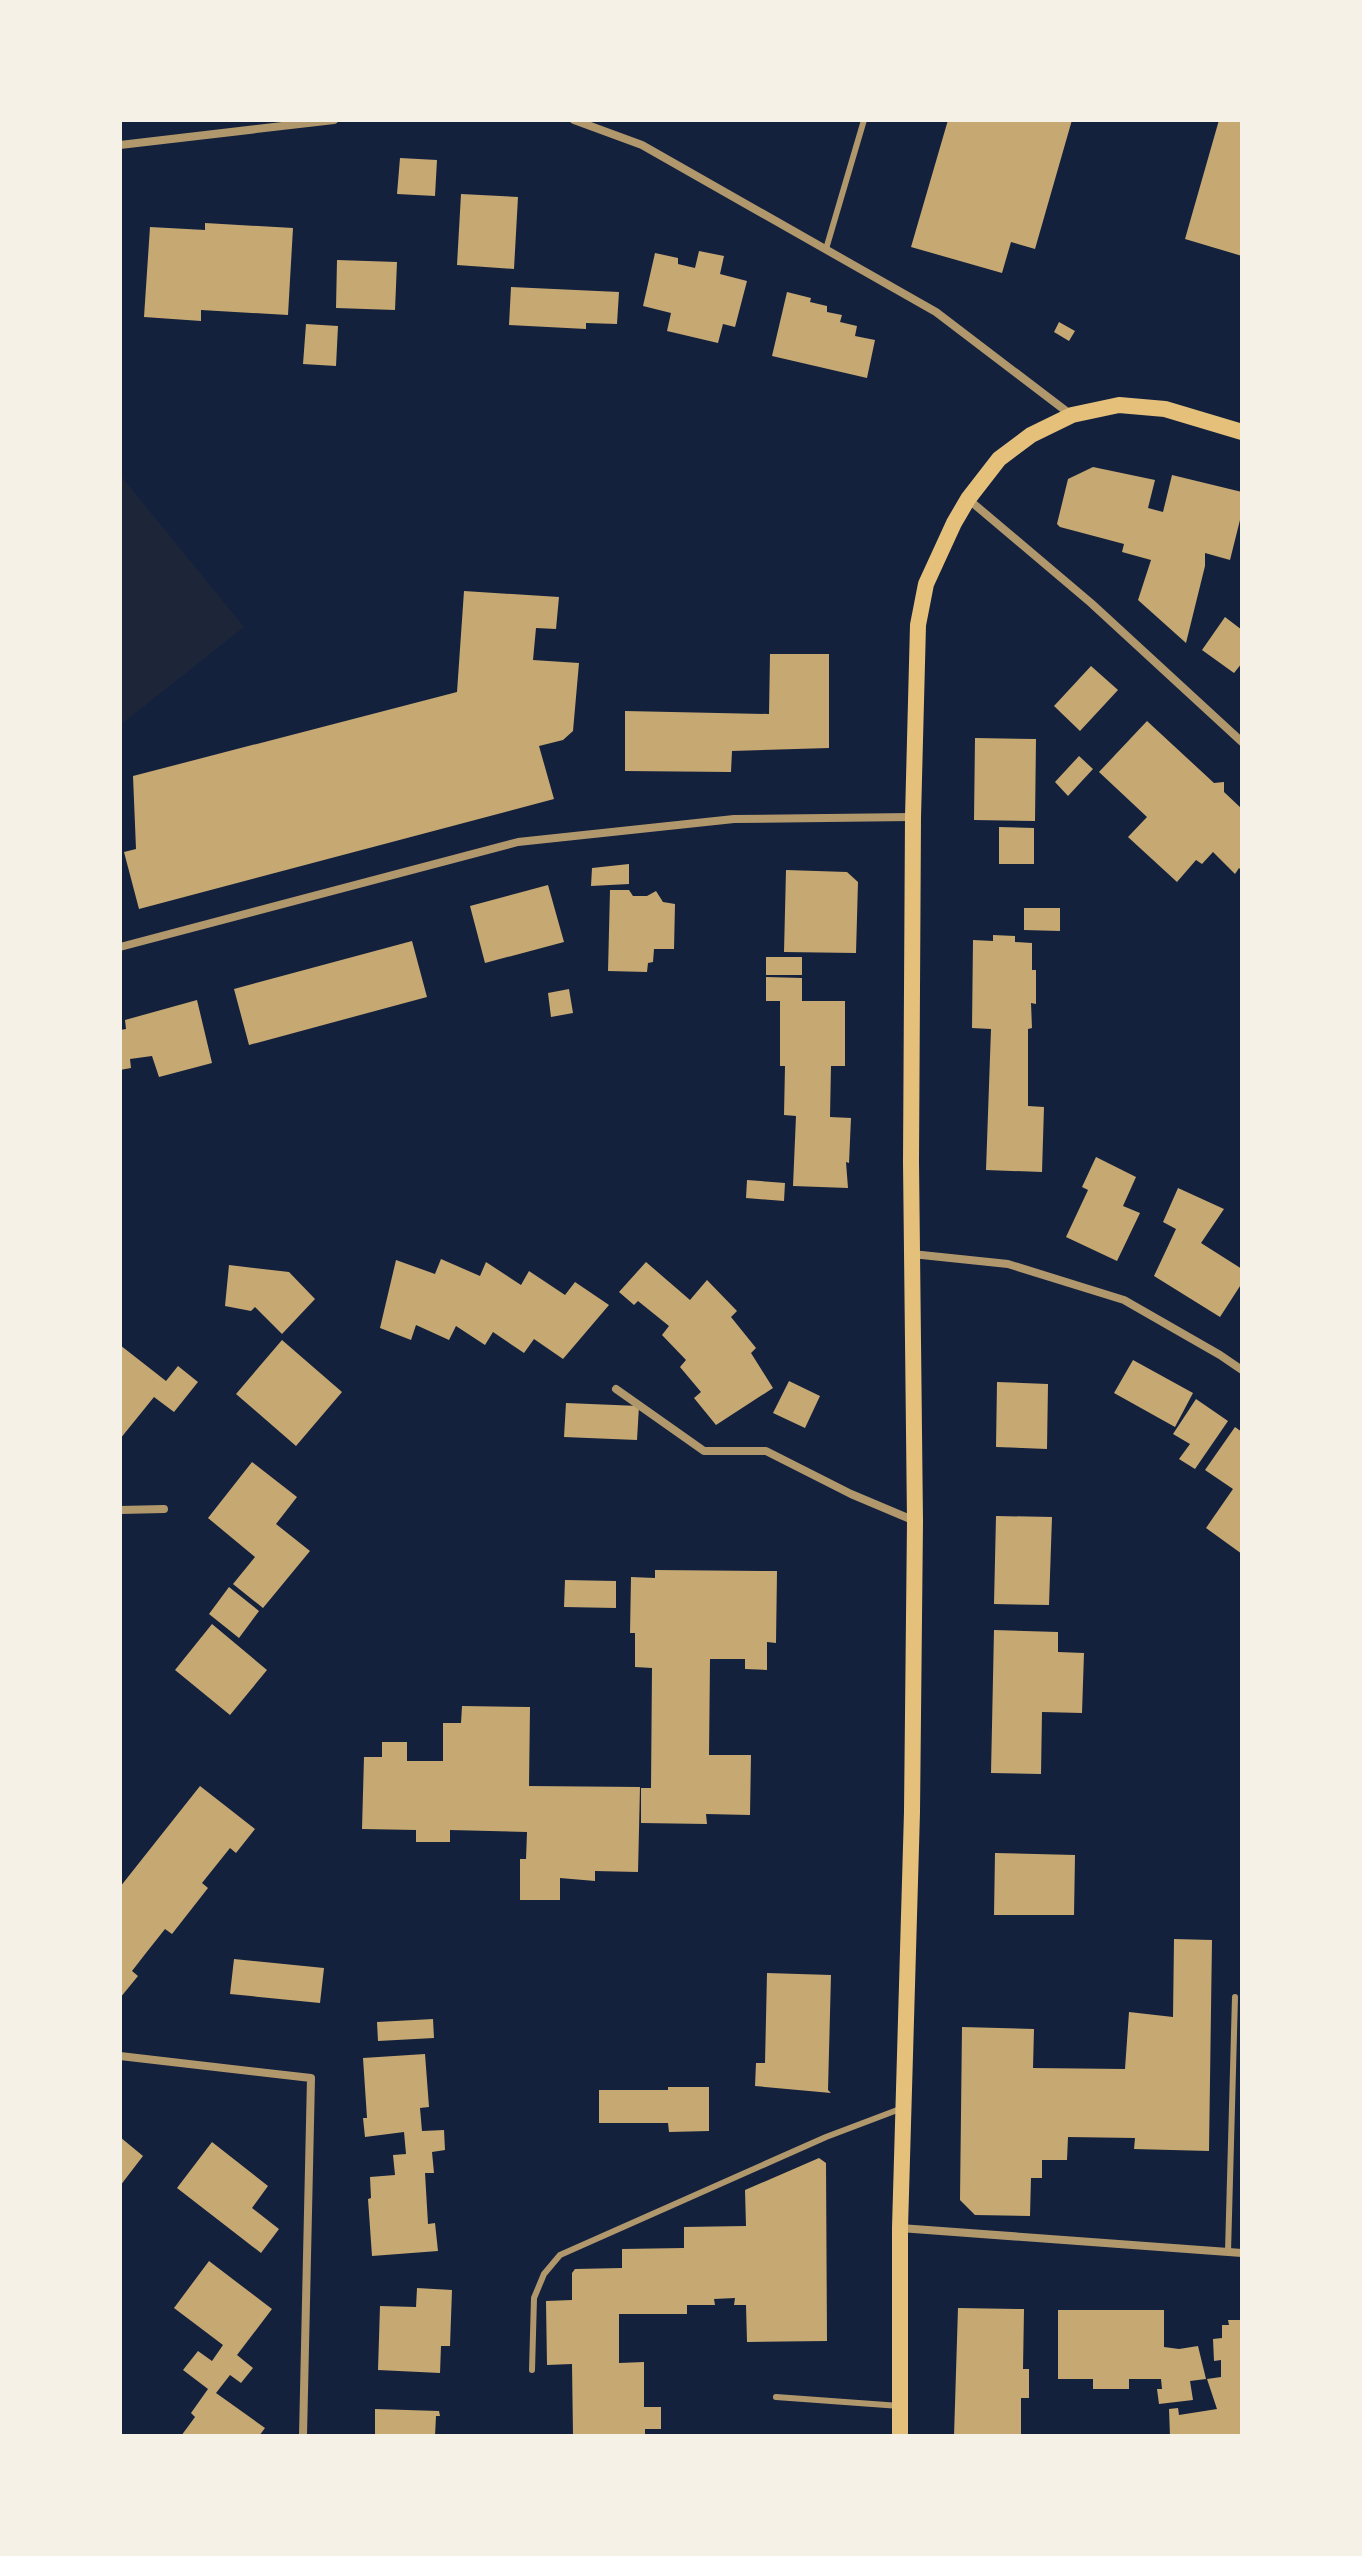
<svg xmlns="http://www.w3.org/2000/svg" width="1362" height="2556" viewBox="0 0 1362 2556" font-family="'Nunito Sans',sans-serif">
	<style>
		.green { fill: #1d2539 }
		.building { fill: #c6a872 }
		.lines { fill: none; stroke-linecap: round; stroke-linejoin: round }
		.service { stroke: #b1986c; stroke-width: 6 }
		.minor { stroke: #b1986c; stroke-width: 8 }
		.secondary { stroke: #e5c07b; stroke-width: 16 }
	</style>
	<rect width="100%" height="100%" fill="#14213d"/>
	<!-- green -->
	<path class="green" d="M120,475L244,627L120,725Z"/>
	<!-- building -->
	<path class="building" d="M948,120H1072L1035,249L1011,242L1002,273L911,247Z
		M1219,120H1242V256L1185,239Z
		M400,158L437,160L435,196L397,194Z
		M461,194L518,197L514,269L457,265Z
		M205,223L293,228L288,315L201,310V321L144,317L150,227L205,230Z
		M699,251L724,256L720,274L747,281L735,327L723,324L718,343L667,331L671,313L643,306L655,253L678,258V264L695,268Z
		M337,260L397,262L395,310L336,308Z
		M511,287L619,292L617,324L586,323V329L509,325Z
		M787,292L811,298L810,302L827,306V312L842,315L840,322L857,326L855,336L875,340L867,378L772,356Z
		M1059,322L1075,331L1069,341L1054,332Z
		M306,324L338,326L336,366L303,364Z
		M1093,467L1155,480L1148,508L1163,512L1172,475L1242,492V512L1230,560L1205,553V566L1186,643L1138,600L1151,560L1122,552L1124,544L1060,527L1057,524L1068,479Z
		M464,591L559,597L556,629L536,628L533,660L579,663L573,731L563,740L539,746L554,799L139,909L124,852L136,849L133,776L457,692Z
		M1225,617L1242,630V663L1234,673L1202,650Z
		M770,654H829V748L732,751L731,772L625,771V711L769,714Z
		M1091,666L1118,690L1080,731L1054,706Z
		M1147,721L1214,783L1224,782V792L1242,809V871L1239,868L1235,874L1213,852L1202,864L1196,860L1177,882L1128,837L1147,817L1099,772Z
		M975,738L1036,739L1035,821L974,820Z
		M1079,756L1093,769L1068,796L1055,782Z
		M999,827L1034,828V864H999Z
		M629,864V884L591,886L592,868Z
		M786,870L847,872L858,882L856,953L784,952Z
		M548,885L564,942L485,963L470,906Z
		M610,890H629L633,896H647L656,891L663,902L675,904L674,949H654L653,962L648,963L647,972L608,971Z
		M1024,908H1060V931L1024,930Z
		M993,935L1015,936V942L1032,943V970H1036V1004L1031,1003L1032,1028L1028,1029V1106L1044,1107L1042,1172L986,1170L991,1029L972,1028L973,940L993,941Z
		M412,941L427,997L249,1045L234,989Z
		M766,957H802V975H766Z
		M766,977L802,978V1001H845V1066H831L830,1117L851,1118L849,1163L846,1162L848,1188L793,1186L796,1116L784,1115L785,1066H780V1001H766Z
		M569,989L573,1013L551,1017L548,993Z
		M197,1000L212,1063L159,1077L152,1056L130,1059L131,1068L120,1070V1030L126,1029L125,1020Z
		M1096,1157L1136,1177L1123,1206L1140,1213L1117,1261L1066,1237L1088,1190L1082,1187Z
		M747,1180L785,1183L784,1201L746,1198Z
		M1178,1188L1224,1209L1201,1243L1242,1269V1283L1220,1317L1154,1276L1176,1229L1163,1222Z
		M441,1259L480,1276L486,1262L521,1285L529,1271L565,1295L575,1282L609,1305L563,1359L534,1339L524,1353L493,1332L485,1345L456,1326L449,1340L416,1325L411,1340L380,1328L396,1260L435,1274Z
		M646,1262L690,1300L707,1280L737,1311L731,1317L756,1348L751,1353L773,1388L716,1425L694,1398L701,1392L680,1367L686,1360L662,1335L669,1326L638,1301L634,1305L619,1292Z
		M229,1265L289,1272L315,1299L282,1334L255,1307L251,1311L225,1306Z
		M282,1340L342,1392L296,1446L236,1394Z
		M120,1345L166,1381L178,1366L198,1382L174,1412L154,1397L120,1439Z
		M1133,1360L1193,1393L1175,1427L1114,1393Z
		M789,1381L820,1396L805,1428L773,1413Z
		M997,1382L1048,1384L1047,1449L996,1447Z
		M1196,1399L1228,1421L1195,1469L1179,1459L1190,1444L1173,1434Z
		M566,1403L639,1406L637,1440L564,1437Z
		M1235,1427L1242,1432V1554L1206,1528L1233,1489L1205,1470Z
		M252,1462L297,1497L276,1524L310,1551L263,1608L233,1584L255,1557L208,1518Z
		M996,1516L1052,1517L1049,1605L994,1604Z
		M655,1570L777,1571L776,1643L767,1642V1670L745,1669V1659H710L709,1755H751L750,1815L706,1814L707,1824L641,1823V1788H651L652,1668L635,1667V1633H630L631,1577L655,1578Z
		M565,1580L616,1581V1608L564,1607Z
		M229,1587L259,1611L239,1638L209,1614Z
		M212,1624L267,1670L230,1715L175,1670Z
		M994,1630L1058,1632V1652L1084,1653L1082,1713L1042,1712L1041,1774L991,1773Z
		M462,1706L530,1707L529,1786L640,1787L638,1872L595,1871V1881L560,1878V1900H520V1859H526L527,1832L450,1830V1842H416V1830L362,1829L364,1757H382V1742H407V1761H443V1723H461Z
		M200,1786L255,1829L236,1853L230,1848L202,1883L208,1888L172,1934L165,1929L146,1953L132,1971L138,1976L120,1998V1887Z
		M995,1853L1075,1855L1074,1915H994Z
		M1174,1939L1212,1940L1209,2151L1134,2149L1135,2138L1068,2137L1067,2160H1042V2178H1031L1030,2216L975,2215L960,2200L962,2027L1034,2029L1033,2068L1125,2069L1129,2012L1173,2017Z
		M234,1959L324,1968L320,2003L230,1994Z
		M767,1973L831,1975L828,2090L831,2093L755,2086L756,2063H765Z
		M433,2019L434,2038L378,2041L377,2022Z
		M425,2054L429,2107L420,2108L422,2131L444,2130L445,2150L432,2152L434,2173H425L428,2224L435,2223L438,2251L372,2256L368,2199L371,2198L370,2177L395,2175L393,2155L406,2154L404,2132L365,2137L363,2118H367L363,2058Z
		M668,2087H709V2131L669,2132L668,2123H599V2090H668Z
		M120,2137L143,2156L120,2186Z
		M212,2142L268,2186L252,2208L279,2229L261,2253L177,2188Z
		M819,2158L826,2163L827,2341L747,2342L746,2305H734L735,2298L714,2299L715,2305H687V2314H619V2363L644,2362V2407H661V2429H645V2436H573L572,2364L547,2365L546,2301L572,2300V2273L575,2269L622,2268V2249L684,2248V2227L746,2226L745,2190Z
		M209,2261L272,2309L237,2355L253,2368L241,2383L230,2375L216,2393L265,2428L259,2436H181L195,2417L191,2413L208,2389L183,2370L198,2351L212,2361L223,2345L174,2308Z
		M417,2288L452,2290L450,2346H441L440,2373L378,2370L380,2306L416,2307Z
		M958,2308L1024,2309L1023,2369H1029V2398H1021V2436H954Z
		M1058,2310H1164V2347L1179,2349L1198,2346L1206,2379L1190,2381L1193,2400L1159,2404L1157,2389H1162L1161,2379H1129V2389H1093V2379H1058Z
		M1228,2320H1242V2436H1170L1169,2409L1178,2408L1179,2415L1217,2409L1207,2379L1221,2377V2360L1214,2361L1213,2339L1222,2338V2325H1229Z
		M375,2409L439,2411L440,2416H436L435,2436H375Z"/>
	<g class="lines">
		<!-- service -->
		<path class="service" d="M826,249L864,120
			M1228,2252L1235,1997
			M532,2370L534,2298L544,2274L560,2255L826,2137L900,2109
			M776,2397L900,2406"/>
		<!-- minor -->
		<path class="minor" d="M574,120L642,145L936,312L1070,414
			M120,145L334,120
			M968,499L1091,603L1242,742
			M120,947L518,842L734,819L912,817
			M912,1254L1008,1264L1124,1300L1220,1355L1242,1370
			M616,1389L704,1451H766L851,1494L915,1521
			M120,1510L164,1509
			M120,2056L311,2078L303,2436
			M900,2228L1242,2253"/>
		<!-- secondary -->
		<path class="secondary" d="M900,2436V2228L912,1812L915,1521L911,1162L913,817L918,625L926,584L954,523L968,499L999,459L1031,435L1072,415L1119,405L1165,409L1242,432"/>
	</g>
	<!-- border -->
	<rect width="1362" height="2556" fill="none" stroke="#f6f1e7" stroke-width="244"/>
</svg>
